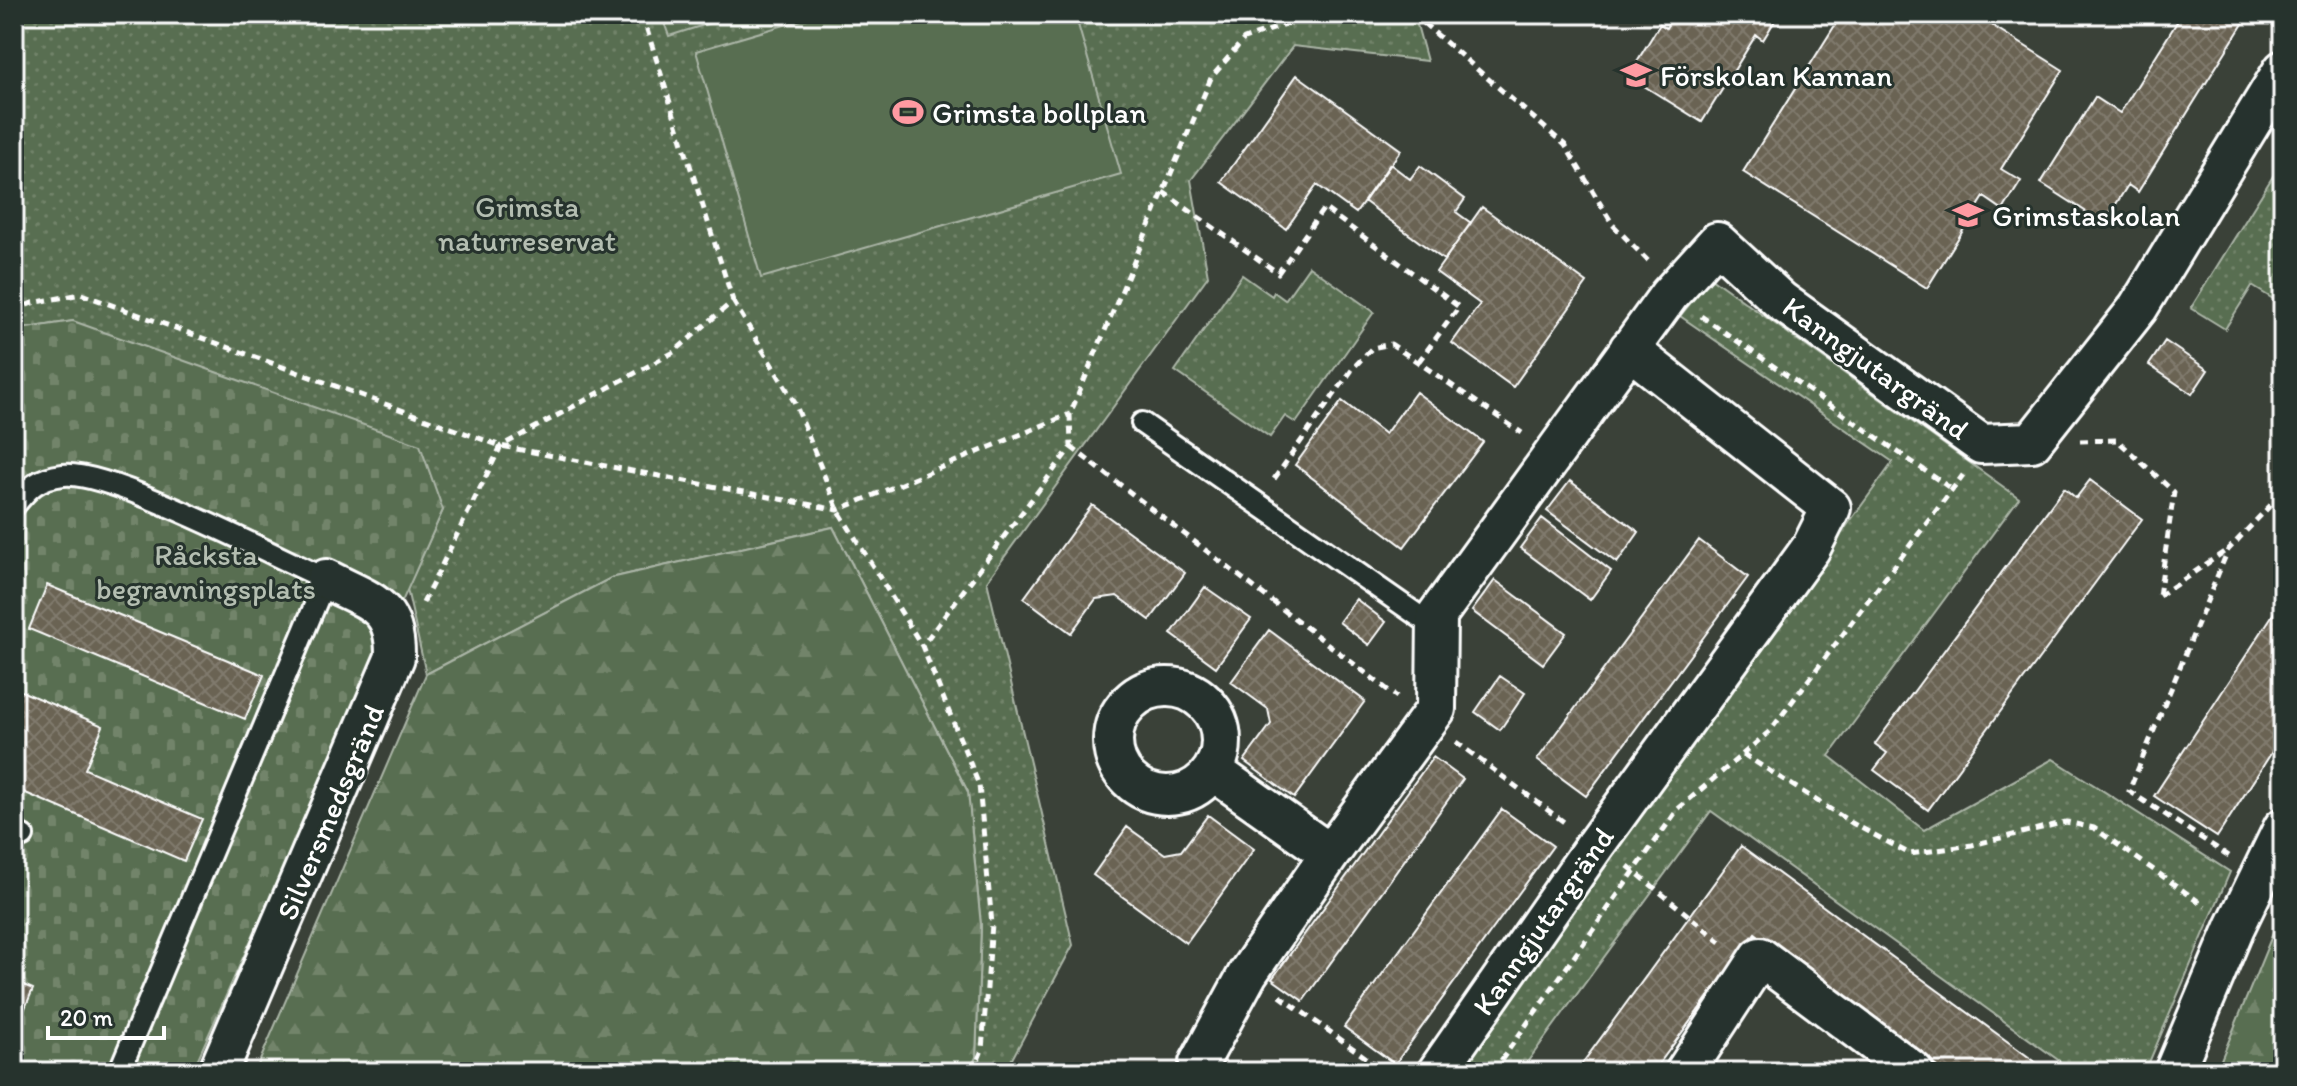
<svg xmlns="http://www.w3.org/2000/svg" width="2297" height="1086" viewBox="0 0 2297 1086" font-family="Itim,sans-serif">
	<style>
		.green { fill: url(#green-dots); stroke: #acb6a8; stroke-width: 2 }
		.forest { fill: url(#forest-firs); stroke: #acb6a8; stroke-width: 2 }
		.cemetery { fill: url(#cemetery-stones); stroke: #acb6a8; stroke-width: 2 }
		.pitch { fill: #596e51; stroke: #acb6a8; stroke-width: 2 }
		.building { fill: url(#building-cross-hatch); stroke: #fff; stroke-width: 2 }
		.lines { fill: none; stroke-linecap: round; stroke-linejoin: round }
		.service-casing { stroke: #fff; stroke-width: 26 }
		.minor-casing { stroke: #fff; stroke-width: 44 }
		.path { stroke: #fff; stroke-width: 5; stroke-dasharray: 8 6; stroke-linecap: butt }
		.service { stroke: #26332d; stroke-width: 20 }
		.minor { stroke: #26332d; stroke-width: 38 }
		.labels { text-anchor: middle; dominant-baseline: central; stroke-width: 6; stroke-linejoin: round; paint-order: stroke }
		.poi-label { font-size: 30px; fill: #fff; stroke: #26332d; text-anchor: start }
		.park-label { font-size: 30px; fill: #b4beb1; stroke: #26332d }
		.street-label { font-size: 30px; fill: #fff; stroke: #26332d }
	</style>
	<defs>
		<pattern id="green-dots" width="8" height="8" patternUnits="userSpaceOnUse" patternTransform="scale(2)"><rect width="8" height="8" fill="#596e51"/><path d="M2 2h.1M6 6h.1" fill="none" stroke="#72846b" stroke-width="1.8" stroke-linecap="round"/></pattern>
		<pattern id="forest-firs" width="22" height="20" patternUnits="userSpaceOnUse" patternTransform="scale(2)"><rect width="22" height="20" fill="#596e51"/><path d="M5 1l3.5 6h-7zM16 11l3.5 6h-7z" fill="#72846b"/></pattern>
		<pattern id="cemetery-stones" width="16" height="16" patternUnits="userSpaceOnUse" patternTransform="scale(2)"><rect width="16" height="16" fill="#596e51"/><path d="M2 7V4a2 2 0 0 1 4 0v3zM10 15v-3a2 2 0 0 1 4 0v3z" fill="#72846b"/></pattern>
		<pattern id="building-cross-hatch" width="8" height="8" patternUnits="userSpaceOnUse" patternTransform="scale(2)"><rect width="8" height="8" fill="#6a6353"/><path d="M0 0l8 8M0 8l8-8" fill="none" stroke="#807a6d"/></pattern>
	</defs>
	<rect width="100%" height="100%" fill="#3a4138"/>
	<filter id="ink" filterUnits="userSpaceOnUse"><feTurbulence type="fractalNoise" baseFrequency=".0125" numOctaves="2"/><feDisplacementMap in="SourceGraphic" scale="16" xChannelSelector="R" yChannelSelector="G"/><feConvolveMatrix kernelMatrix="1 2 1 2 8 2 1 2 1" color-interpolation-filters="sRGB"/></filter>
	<g filter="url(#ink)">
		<!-- green -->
		<path class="green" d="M14,14H1414L1427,61L1293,46L1191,180L1208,276L987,581L1073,945L1005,1072H969L976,1057L981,926L968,792L833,527L611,578L426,674L407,589L443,510L73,321L14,330Z
			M2283,160V305L2252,286L2225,329L2191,308Z
			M1309,266L1374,312L1296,423L1285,416L1270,437L1175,371L1242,275L1272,296L1274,292L1285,300Z
			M1711,278L2019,498L1829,756L1924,830L2053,759L2230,872L2145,1072H2075L1711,811L1520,1072H1451L1893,462L1680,316Z"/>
		<!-- forest -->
		<path class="forest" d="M833,527L968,792L981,926L976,1057L969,1072H255L426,674L611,578Z
			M2283,910V1072H2216L2278,921Z"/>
		<!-- cemetery -->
		<path class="cemetery" d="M73,321L420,445L443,510L192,1072H14V330Z"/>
		<!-- pitch -->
		<path class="pitch" d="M661,14H739L669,36Z
			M822,14H1075L1121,174L761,278L696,51Z"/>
		<!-- building -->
		<path class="building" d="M1674,14H1779L1763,40L1756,35L1702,122L1628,76L1660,24L1666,28Z
			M1842,14H1974L2063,70L2001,169L2021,181L2003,210L1984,197L1927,288L1743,172Z
			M2182,14H2249L2138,192L2128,185L2104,223L2041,183L2095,97L2120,113Z
			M1297,75L1401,150L1356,213L1317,185L1286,229L1221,182Z
			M1390,164L1410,179L1420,166L1465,199L1456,212L1471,223L1444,260L1364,201Z
			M1482,207L1587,283L1513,387L1452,343L1480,304L1436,272Z
			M2165,341L2208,370L2192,394L2149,365Z
			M1416,392L1483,442L1404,547L1295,465L1342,401L1385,434Z
			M2090,480L2142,519L1928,810L1874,770L1887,753L1875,744L2064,488L2076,498Z
			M1570,481L1639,532L1617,563L1547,511Z
			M1092,505L1185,573L1150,620L1117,596L1096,599L1071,633L1024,598Z
			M1542,518L1611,571L1590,600L1520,548Z
			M1699,540L1748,577L1586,796L1537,760Z
			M1495,580L1566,633L1543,664L1472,611Z
			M47,585L264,675L245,719L29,629Z
			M1205,587L1251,619L1216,667L1171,634Z
			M1356,599L1386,622L1369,645L1339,622Z
			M2283,599V735L2217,837L2154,796Z
			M1269,630L1365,701L1294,798L1244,761L1271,724L1268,709L1231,682Z
			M1500,676L1525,693L1500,730L1475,712Z
			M14,688L103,726L85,769L202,819L184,861L14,788Z
			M1433,757L1463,779L1303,1001L1272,979Z
			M1502,809L1553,846L1395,1064L1344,1027Z
			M1208,815L1254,849L1186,943L1093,875L1127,827L1165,854L1181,851Z
			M1741,846L2049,1072H1944L1755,933L1653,1072H1576Z
			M14,981L33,989L14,1034Z"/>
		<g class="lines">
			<!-- service casing -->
			<g class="service-casing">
				<path id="service" d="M1142,423L1436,628
					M14,506C29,487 38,478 63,475C108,469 276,557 326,579L119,1072
					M14,832L23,836"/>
			</g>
			<!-- minor casing -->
			<g class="minor-casing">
				<path id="minor" d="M1113 741a54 54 0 1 1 108 0a54 54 0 1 1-108 0Z
					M1330,854L1436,709L1437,615L1669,295L1717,242L1781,301L1981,444L2032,442L2138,308L2283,70
					M218,1072L395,657C396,603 369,602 326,579
					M1202,1072L1199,1063L1248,973L1330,854L1213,771
					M1437,1072L1595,845L1811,548L1831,508L1629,349
					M1685,1072L1760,957L1914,1072
					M2174,1072L2235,927L2283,828"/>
			</g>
			<!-- path -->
			<path class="path" d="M1413,14L1565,145L1613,225L1650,263
				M1163,192L1278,273L1324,208L1459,307L1419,361
				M733,301L795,403L838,510L922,646
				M14,311L32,303L81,294L501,446L838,510L1070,414
				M1701,316L1953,490
				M2080,441L2117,440L2174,492L2159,596
				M1071,447L1397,697
				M1274,479L1354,367L1372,348L1391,344L1522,433
				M2159,596L2227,550
				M423,603L501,446L674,352L733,301L642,14
				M1456,742L1564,822
				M1743,754L1852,823L1910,854L1972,845L2066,822L2094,828L2205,906
				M2229,856L2129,791L2228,550L2283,492
				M1628,866L1722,943
				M1280,996L1386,1072
				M976,1065L1023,1068L1029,1072
				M973,1072L982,1050L992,924L979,785L922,646L1071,447L1070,414L1211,78L1244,39L1317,14
				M1493,1072L1678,809L1770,731L1963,475
				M1498,1072V1064L1511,1072"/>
			<!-- service -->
			<use href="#service" class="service"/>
			<!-- minor -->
			<use href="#minor" class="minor"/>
		</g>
	</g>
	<!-- icons -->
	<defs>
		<g id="school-bare" transform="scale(2.4)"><path d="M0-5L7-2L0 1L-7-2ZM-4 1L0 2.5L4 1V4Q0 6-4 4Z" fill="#ff9aa2" stroke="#26332d" stroke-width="2.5" paint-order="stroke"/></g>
		<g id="stadium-bare" transform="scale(2.4)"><path d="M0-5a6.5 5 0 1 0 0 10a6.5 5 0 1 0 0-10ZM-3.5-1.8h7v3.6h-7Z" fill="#ff9aa2" stroke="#26332d" stroke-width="2.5" paint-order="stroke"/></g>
	</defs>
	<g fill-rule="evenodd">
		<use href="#school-bare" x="1636" y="75"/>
		<use href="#stadium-bare" x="908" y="112"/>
		<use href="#school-bare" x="1968" y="215"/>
	</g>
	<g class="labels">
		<!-- poi labels -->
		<g class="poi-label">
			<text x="1660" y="75">Förskolan Kannan</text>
			<text x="932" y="112">Grimsta bollplan</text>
			<text x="1992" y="215">Grimstaskolan</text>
		</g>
		<!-- park labels -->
		<g class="park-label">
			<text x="527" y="206">Grimsta<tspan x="527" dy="34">naturreservat</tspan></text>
			<text x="206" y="554">Råcksta<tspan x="206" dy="34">begravningsplats</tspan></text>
		</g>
		<!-- street labels -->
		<g class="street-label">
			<text transform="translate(1876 368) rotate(36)">Kanngjutargränd</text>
			<text transform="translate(330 812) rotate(-67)">Silversmedsgränd</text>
			<text transform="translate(1543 921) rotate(-55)">Kanngjutargränd</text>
		</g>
	</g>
	<!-- margin -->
	<rect width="2297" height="1086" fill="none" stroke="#26332d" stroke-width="48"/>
	<rect x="24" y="24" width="2249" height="1038" fill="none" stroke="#fff" stroke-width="3" filter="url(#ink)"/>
	<!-- scale -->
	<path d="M48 1026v12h116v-12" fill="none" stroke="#ffffff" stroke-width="4"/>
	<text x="60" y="1026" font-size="24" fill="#ffffff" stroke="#26332d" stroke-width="6" paint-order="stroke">20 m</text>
</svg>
